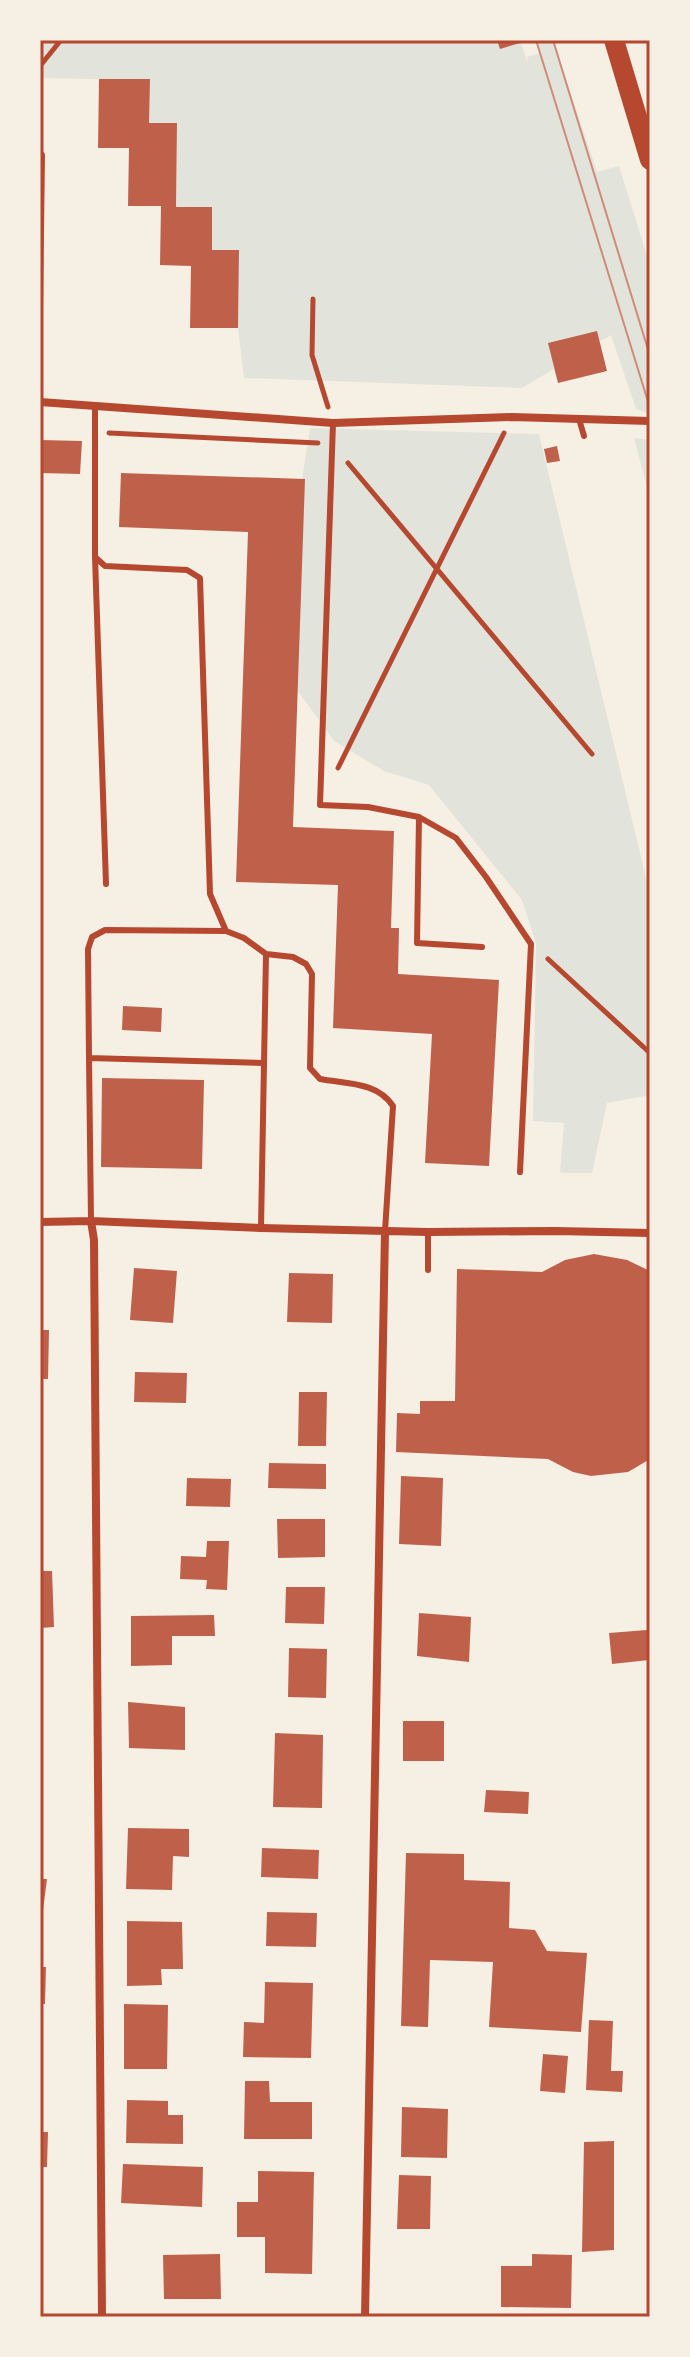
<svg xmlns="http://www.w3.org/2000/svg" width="690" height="2357" viewBox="0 0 690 2357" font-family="Mulish,sans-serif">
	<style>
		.green { fill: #e2e4dc }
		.building { fill: #bf614a }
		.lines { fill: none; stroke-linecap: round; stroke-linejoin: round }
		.path { stroke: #b5482f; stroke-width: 5 }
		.service { stroke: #b5482f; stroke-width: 6 }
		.minor { stroke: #b5482f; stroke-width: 8 }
		.primary { stroke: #b5482f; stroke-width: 20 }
		.tram { stroke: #cf8b77; stroke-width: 2 }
		.neatline { fill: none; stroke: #b5482f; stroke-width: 3 }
	</style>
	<rect width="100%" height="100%" fill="#f6efe4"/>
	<!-- green -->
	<path class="green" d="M40,40H520L528,64L527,57L540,53L536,40H553L597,172L619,166L650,265V414L636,409L611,335L522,388L244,378L238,328L239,251L212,250V207H176L177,124L149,123V80L40,78Z
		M310,428L539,434L650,894V1095L607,1103L592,1173H560L564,1123L533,1121L536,943L522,900L429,785L384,771L334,741L298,691L302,479Z
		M634,438L650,440V499Z"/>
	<!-- building -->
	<path class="building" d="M497,40H520V43L500,49Z
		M99,79H150L149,123H177L176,207H212V250H239L238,328H190L191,266L160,265L161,206H128L129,148H98Z
		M597,331L607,371L558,383L548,343Z
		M40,440L82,441L80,474L40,473Z
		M557,446L560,461L547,463L544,449Z
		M121,473L305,479L293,827L394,831L391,928H399L398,974L499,980L489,1166L425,1163L432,1034L333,1028L338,885L236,882L248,532L119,527Z
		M123,1006L162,1008L161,1032L122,1030Z
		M102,1078L204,1080L202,1169L101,1167Z
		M594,1254L627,1260L650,1271V1459L628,1472L591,1476L573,1472L548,1459L396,1452L397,1413L420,1414V1401H455L457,1269L542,1272L565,1260Z
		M134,1268L177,1271L173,1323L130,1320Z
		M289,1273L333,1274L332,1323L287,1322Z
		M40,1330H49L48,1379H40Z
		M135,1372L187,1373L186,1403L134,1402Z
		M299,1392H327L326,1446H298Z
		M269,1463L326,1464V1489L268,1488Z
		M401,1476L443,1478L441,1546L399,1544Z
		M187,1478L231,1479L230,1507L186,1506Z
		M277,1519H325V1557L278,1558Z
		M207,1541H229L227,1590L206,1589L207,1580L180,1579L181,1556L206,1557Z
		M40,1571H52L54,1627L40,1628Z
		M286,1587H325L324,1624L285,1623Z
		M419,1613L471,1617L469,1662L417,1656Z
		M214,1615L215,1636H172V1665L131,1666V1616Z
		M647,1630L649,1660L612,1664L609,1633Z
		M289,1648L327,1649L326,1698L288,1697Z
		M128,1702L185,1707V1750L129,1748Z
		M403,1721H444V1761H403Z
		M275,1733L323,1735L322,1808L273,1807Z
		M486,1790L529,1792L528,1814L484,1812Z
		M128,1828L189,1829V1857L173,1856L172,1890L126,1889Z
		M262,1848L319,1850L318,1879L261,1877Z
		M406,1853L464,1854V1880L510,1882L509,1928L535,1930L547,1951L587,1953L581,2032L489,2027L493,1962L430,1960L428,2027L401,2026Z
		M40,1879H47L42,1918L40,1917Z
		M267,1912L317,1913L316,1947L266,1946Z
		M127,1921L182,1922L183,1969H161L162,1985L127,1986Z
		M40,1967H46L45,2004H40Z
		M265,1982L313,1983L311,2058L243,2057L244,2022L264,2023Z
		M124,2004L168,2005L167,2069H124Z
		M589,2020L613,2021L611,2071H623L622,2092L586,2090Z
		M543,2054L568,2056L565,2093L540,2091Z
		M245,2081H269L270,2102H312V2139H244Z
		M127,2100L168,2101V2115H183V2144L126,2143Z
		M402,2107L448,2109L447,2158L401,2157Z
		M40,2132H48L47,2167H40Z
		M614,2141V2250L582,2252L584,2142Z
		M123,2164L203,2167L202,2207L121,2203Z
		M258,2171L314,2172L312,2274L265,2273V2237H237V2202H258Z
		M399,2175L431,2176L430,2229H397Z
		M220,2254L221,2299H164L163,2255Z
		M532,2254L572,2255L571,2308L501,2307V2266H532Z"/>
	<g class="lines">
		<!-- path -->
		<path class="path" d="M40,66L61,40
			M313,299L312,355L328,407
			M109,433L318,443
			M348,463L592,754
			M338,768L504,433
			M548,959L650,1053"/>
		<!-- service -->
		<path class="service" d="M40,305L42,155
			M95,408V557L105,566L187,570L200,578L210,894L226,931L244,938L266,954L293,957L306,964L312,974L310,1068L320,1079C347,1084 377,1082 393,1106L385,1231
			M579,419L584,436
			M333,423L320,805L368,807L419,817L456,838L486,877L531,944L520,1172
			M95,557L106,884
			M419,817L417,943L482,947
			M89,1058L88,949L92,937L105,930L226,931
			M91,1221L89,1058L263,1063
			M261,1228L266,954
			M428,1232V1270"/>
		<!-- minor -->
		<path class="minor" d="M40,402L333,423L512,417L650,421
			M91,1221L94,1240L102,2317
			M40,1222L91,1221L261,1228L428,1232L556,1231L650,1233
			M365,2317L385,1231"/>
		<!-- primary -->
		<path class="primary" d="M614,40L650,160"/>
		<!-- tram -->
		<path class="tram" d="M536,40L650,408
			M553,40L650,356"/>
	</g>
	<!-- border -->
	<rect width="690" height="2357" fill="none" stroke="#f6efe4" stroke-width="84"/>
	<rect x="42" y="42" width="606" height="2273" class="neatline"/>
</svg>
